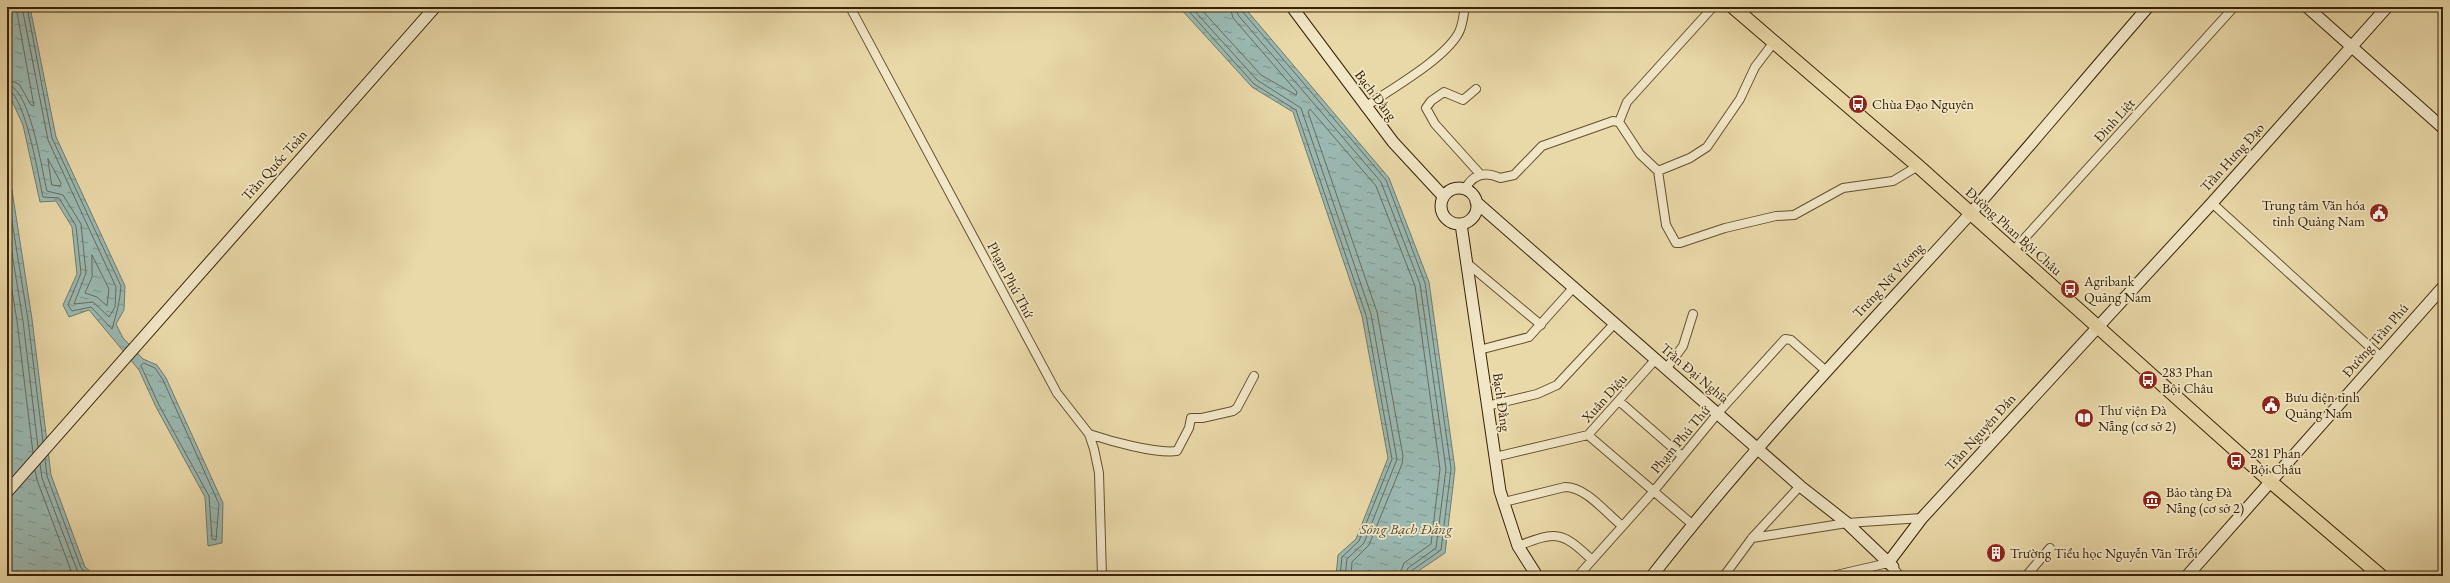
<svg xmlns="http://www.w3.org/2000/svg" width="2450" height="583" viewBox="0 0 2450 583" font-family="'EB Garamond',serif">
	<style>
		.water { fill: url(#water-ripples); stroke: #727c6d }
		.lines { fill: none; stroke-linecap: round; stroke-linejoin: round }
		.shore { stroke: #686c5c; stroke-width: 1 }
		.street-casing { stroke: #644f2f; stroke-width: 10 }
		.secondary-casing { stroke: #372107; stroke-width: 13 }
		.primary-casing { stroke: #372107; stroke-width: 15 }
		.street { stroke: #f1e6c6; stroke-width: 8 }
		.secondary { stroke: #f1e6c6; stroke-width: 11 }
		.primary { stroke: #e9d8a8; stroke-width: 13 }
		.labels { text-anchor: middle; dominant-baseline: central; stroke-width: 3.5; stroke-linejoin: round; paint-order: stroke }
		.street-label { font-size: 14px; fill: #372107; stroke: #f1e6c6 }
		.poi-label { font-size: 14px; fill: #372107; stroke: #f1e6c6; text-anchor: start }
		.water-label { font-size: 15px; font-style: italic; fill: #554e3a; stroke: #f1e6c6 }
	</style>
	<defs>
		<pattern id="water-ripples" width="26" height="14" patternUnits="userSpaceOnUse"><rect width="26" height="14" fill="#9ab8b1"/><path d="M2 4q2-2 4 0t4 0M15 11q2-2 4 0t4 0" fill="none" stroke="#7e958e"/></pattern>
	</defs>
	<rect width="100%" height="100%" fill="#e9d8a8"/>
	<filter id="stains"><feTurbulence type="fractalNoise" baseFrequency=".005" numOctaves="4"/><feColorMatrix values="0 0 0 0 .2 0 0 0 0 .09 0 0 0 0 .02 0 0 0 .5 -.17"/></filter>
	<radialGradient id="worn" r=".72"><stop offset=".6" stop-color="#630" stop-opacity="0"/><stop offset="1" stop-color="#630" stop-opacity=".3"/></radialGradient>
	<!-- water -->
	<path class="water" d="M7,7H30L56,137L125,286L124,310L116,324L123,338L143,359L157,365L166,378L223,503L222,543L208,546L205,497L156,407L139,370L89,310L69,317L63,305L77,274L72,227L56,201L40,202L23,125L7,90Z
		M1179,7H1244L1389,178L1429,282L1455,469L1445,553L1411,576H1336L1338,555L1356,539L1388,458L1362,316L1293,112L1252,87Z
		M7,158L32,319L51,475L85,567L96,576H7Z"/>
	<g class="lines">
		<!-- shore -->
		<path class="shore" d="M1185,7L1254,84L1296,110L1366,315L1392,459L1359,541L1342,557L1340,576
			M1191,7L1257,80L1301,108L1371,314L1397,459L1364,543L1347,559L1345,576
			M1199,7L1261,75L1296,95L1297,92L1233,18L1230,7
			M1236,7L1238,15L1381,182L1420,284L1446,469L1436,548L1408,568L1405,576
			M1241,7L1242,11L1386,180L1425,283L1451,469L1441,550L1411,571L1410,576
			M7,79L19,84L31,105L34,106L16,7
			M7,85C30,86 42,172 47,191L63,195L81,224L86,273L74,304L93,302L109,317L115,307L116,287L48,140L22,7
			M7,90C25,92 39,180 43,197L59,198L76,226L81,273L68,305L72,311L91,307L112,329C116,315 120,302 121,286L52,138L27,7
			M48,159L61,183L60,186L52,185Z
			M7,191L28,320L43,442
			M7,222L23,321L38,447
			M92,255L109,289L107,306L97,297L85,293L92,277Z
			M7,259L17,321L33,453
			M144,363L155,368L163,380L219,504L216,540L212,539L209,496L159,405L141,366Z
			M45,459L47,476L81,568L90,576
			M40,464L42,478L77,570L82,576
			M35,470L37,480L73,576
			M1351,576L1352,562L1369,545L1402,464L1403,456L1377,312L1308,112L1310,109L1376,186L1415,286L1440,469L1431,544L1404,563L1399,576"/>
		<!-- street casing -->
		<g class="street-casing">
			<path id="street" d="M850,7L1057,393L1089,434L1094,449L1099,473L1102,576
				M1476,89L1463,100L1444,92L1431,101L1426,108L1435,124L1480,174
				M1365,107C1391,89 1443,60 1458,34C1463,26 1463,16 1465,7
				M1619,122L1627,102L1713,7
				M1658,171L1690,158L1707,147L1740,99L1755,67L1774,42
				M1465,189C1473,174 1485,171 1500,178L1514,175L1542,146L1613,121L1619,122L1640,154L1658,171L1666,225L1676,243H1680L1725,228L1776,216L1794,215L1843,188L1893,181L1918,166
				M2212,203L2381,357
				M2013,251L2234,7
				M1467,263L1541,325
				M1479,350L1529,337L1574,287
				M1666,369L1683,346L1693,314
				M1619,401L1682,456
				M1487,406L1537,394L1557,385L1614,324
				M1089,434C1110,441 1156,454 1177,451L1189,428L1191,418H1202L1233,411L1237,408L1254,376
				M1588,435L1692,524
				M1495,457L1588,435L1655,360
				M1504,502L1565,487C1586,487 1605,512 1621,525
				M1752,538L1847,523L1922,518
				M1518,546C1556,531 1562,531 1592,560
				M1893,568L1900,576
				M1578,576L1653,492L1718,413L1785,339L1791,340L1825,370
				M1724,576L1752,538L1800,486
				M1832,576L1888,563
				M2026,576L2050,548"/>
		</g>
		<!-- secondary casing -->
		<g class="secondary-casing">
			<path id="secondary" d="M1292,7L1393,142L1443,196
				M2307,7L2443,128
				M1441 206a18 18 0 1 1 36 0a18 18 0 1 1-36 0Z
				M1476,202L1800,486L1847,523L1893,567
				M1461,224L1500,491L1518,546L1537,576
				M7,492L435,7
				M1888,563L1922,518L2212,203L2387,7
				M1652,576C1751,449 1862,333 1970,214C2030,146 2088,76 2148,7
				M2187,576L2443,287"/>
		</g>
		<!-- primary casing -->
		<g class="primary-casing">
			<path id="primary" d="M1733,7L1918,166L2271,482L2381,576"/>
		</g>
		<!-- street -->
		<use href="#street" class="street"/>
		<!-- secondary -->
		<use href="#secondary" class="secondary"/>
		<!-- primary -->
		<use href="#primary" class="primary"/>
	</g>
	<!-- icons -->
	<defs>
		<g id="bus-disc" transform="scale(1)"><circle r="9.5" fill="#8f2418" stroke="#f1e6c6"/><path d="M-5-6H5V4H4V6H2V4H-2V6H-4V4H-5ZM-3.5-4V0h7V-4ZM-3.5 1.2v1.5H-2V1.2ZM2 1.2v1.5H3.5V1.2Z" fill="#fff"/></g>
		<g id="civic-disc" transform="scale(1)"><circle r="9.5" fill="#8f2418" stroke="#f1e6c6"/><path d="M-.6-6.5H3V-4.5H.6V-3L4-1V1h2V6H-6V1h2V-1L-.6-3ZM-1.2 2.5V6h2.4V2.5Z" fill="#fff"/></g>
		<g id="library-disc" transform="scale(1)"><circle r="9.5" fill="#8f2418" stroke="#f1e6c6"/><path d="M-6-4Q-3-5.5-.7-3.5V5Q-3 3-6 4ZM6-4Q3-5.5 .7-3.5V5Q3 3 6 4Z" fill="#fff"/></g>
		<g id="museum-disc" transform="scale(1)"><circle r="9.5" fill="#8f2418" stroke="#f1e6c6"/><path d="M0-6L6-3V-2H-6V-3ZM-5-1h2V3h-2ZM-1-1h2V3h-2ZM3-1h2V3H3ZM-6 4H6V6H-6Z" fill="#fff"/></g>
		<g id="building-disc" transform="scale(1)"><circle r="9.5" fill="#8f2418" stroke="#f1e6c6"/><path d="M-4-6H4V6H1V3H-1V6H-4ZM-2.5-4.3h1.7v1.8h-1.7ZM.8-4.3h1.7v1.8H.8ZM-2.5-1h1.7V.8h-1.7ZM.8-1h1.7V.8H.8Z" fill="#fff"/></g>
	</defs>
	<g fill-rule="evenodd">
		<use href="#bus-disc" x="1858" y="104"/>
		<use href="#civic-disc" x="2379" y="213"/>
		<use href="#bus-disc" x="2070" y="289"/>
		<use href="#bus-disc" x="2148" y="380"/>
		<use href="#civic-disc" x="2271" y="405"/>
		<use href="#library-disc" x="2084" y="418"/>
		<use href="#bus-disc" x="2236" y="461"/>
		<use href="#museum-disc" x="2152" y="500"/>
		<use href="#building-disc" x="1996" y="553"/>
	</g>
	<g class="labels">
		<!-- street labels -->
		<g class="street-label">
			<text transform="translate(1376 95) rotate(53)">Bạch Đằng</text>
			<text transform="translate(2114 120) rotate(-48)">Đinh Liệt</text>
			<text transform="translate(2232 157) rotate(-48)">Trần Hưng Đạo</text>
			<text transform="translate(274 165) rotate(-48)">Trần Quốc Toản</text>
			<text transform="translate(2014 231) rotate(42)">Đường Phan Bội Châu</text>
			<text transform="translate(1011 280) rotate(62)">Phạm Phú Thứ</text>
			<text transform="translate(1888 280) rotate(-47)">Trưng Nữ Vương</text>
			<text transform="translate(2375 340) rotate(-49)">Đường Trần Phú</text>
			<text transform="translate(1695 373) rotate(40)">Trần Đại Nghĩa</text>
			<text transform="translate(1604 398) rotate(-48)">Xuân Diệu</text>
			<text transform="translate(1502 402) rotate(82)">Bạch Đằng</text>
			<text transform="translate(1980 432) rotate(-48)">Trần Nguyên Đán</text>
			<text transform="translate(1680 439) rotate(-50)">Phạm Phú Thứ</text>
		</g>
		<!-- poi labels -->
		<g class="poi-label">
			<text x="1872" y="104">Chùa Đạo Nguyên</text>
			<text x="2365" y="205" text-anchor="end">Trung tâm Văn hóa<tspan x="2365" dy="16">tỉnh Quảng Nam</tspan></text>
			<text x="2084" y="281">Agribank<tspan x="2084" dy="16">Quảng Nam</tspan></text>
			<text x="2162" y="372">283 Phan<tspan x="2162" dy="16">Bội Châu</tspan></text>
			<text x="2285" y="397">Bưu điện tỉnh<tspan x="2285" dy="16">Quảng Nam</tspan></text>
			<text x="2098" y="410">Thư viện Đà<tspan x="2098" dy="16">Nẵng (cơ sở 2)</tspan></text>
			<text x="2250" y="453">281 Phan<tspan x="2250" dy="16">Bội Châu</tspan></text>
			<text x="2166" y="492">Bảo tàng Đà<tspan x="2166" dy="16">Nẵng (cơ sở 2)</tspan></text>
			<text x="2010" y="553">Trường Tiểu học Nguyễn Văn Trỗi</text>
		</g>
		<!-- water labels -->
		<g class="water-label">
			<text x="1406" y="528">Sông Bạch Đằng</text>
		</g>
	</g>
	<!-- margin -->
	<rect width="2450" height="583" fill="none" stroke="#e9d8a8" stroke-width="24"/>
	<rect x="8" y="8" width="2434" height="567" fill="none" stroke="#372107" stroke-width="2"/>
	<rect x="12" y="12" width="2426" height="559" fill="none" stroke="#372107"/>
	<rect width="100%" height="100%" filter="url(#stains)"/>
	<rect width="100%" height="100%" fill="url(#worn)"/>
</svg>
